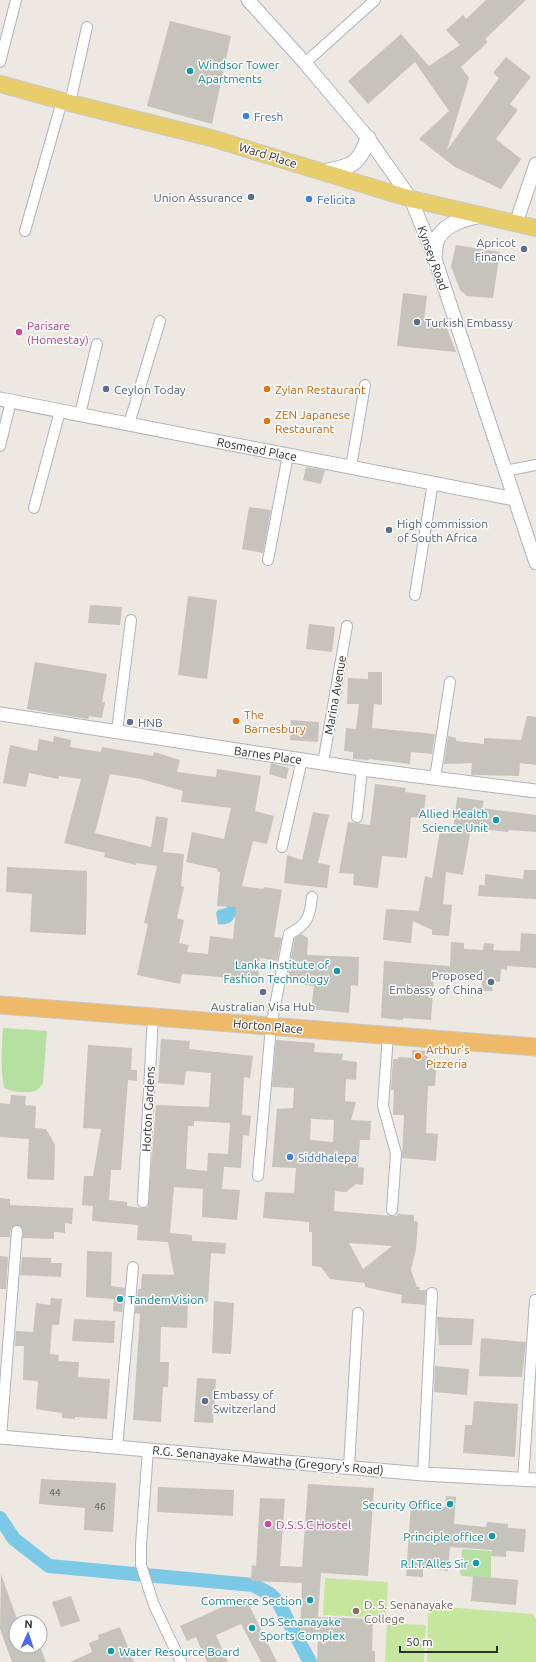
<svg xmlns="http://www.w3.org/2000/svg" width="536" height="1662" viewBox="0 0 536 1662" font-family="Ubuntu,sans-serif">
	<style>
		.green { fill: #b6e0a1 }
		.pitch { fill: #c6e69e }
		.water { fill: #7cc9e7 }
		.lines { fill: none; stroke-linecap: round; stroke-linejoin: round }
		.canal { stroke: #7cc9e7; stroke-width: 14 }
		.building { fill: #c6c2bc; fill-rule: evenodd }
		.minor-casing { stroke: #b1b2bc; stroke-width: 12 }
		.tertiary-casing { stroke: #b1b2bc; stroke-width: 15 }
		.secondary-casing { stroke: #b1b2bc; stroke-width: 17 }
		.primary-casing { stroke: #c8c8c8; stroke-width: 18 }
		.trunk-casing { stroke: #c8c8c8; stroke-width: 19 }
		.minor { stroke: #fff; stroke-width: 10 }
		.tertiary { stroke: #fff; stroke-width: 13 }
		.secondary { stroke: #fff; stroke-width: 15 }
		.primary { stroke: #e8cd6b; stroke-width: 16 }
		.trunk { stroke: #eeb968; stroke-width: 17 }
		.culture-dot { fill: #0f9aa8; stroke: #fff; stroke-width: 1.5 }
		.shop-dot { fill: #3f7fe0; stroke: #fff; stroke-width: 1.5 }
		.service-dot { fill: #5c6f8a; stroke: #fff; stroke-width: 1.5 }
		.hotel-dot { fill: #d1479c; stroke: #fff; stroke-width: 1.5 }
		.food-dot { fill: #e8710a; stroke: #fff; stroke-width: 1.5 }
		.education-dot { fill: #8d6e63; stroke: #fff; stroke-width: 1.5 }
		.labels { text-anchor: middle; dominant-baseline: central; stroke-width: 3; stroke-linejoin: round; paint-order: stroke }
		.number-label { font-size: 10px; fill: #535251 }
		.culture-label { font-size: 12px; fill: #0d838f; stroke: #fff; text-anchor: end }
		.shop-label { font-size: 12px; fill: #366cbe; stroke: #fff; text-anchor: start }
		.street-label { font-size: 12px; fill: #2d2d2d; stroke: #fff }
		.service-label { font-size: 12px; fill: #4e5e75; stroke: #fff; text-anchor: start }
		.hotel-label { font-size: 12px; fill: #b23c85; stroke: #fff; text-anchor: start }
		.food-label { font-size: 12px; fill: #c56008; stroke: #fff; text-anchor: start }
		.education-label { font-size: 12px; fill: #785e54; stroke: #fff; text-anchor: start }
	</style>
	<rect width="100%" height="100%" fill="#ede8e1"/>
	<!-- green -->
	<path class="green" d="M3,1028L47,1031L43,1083C39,1090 34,1093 26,1092C19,1092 11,1092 5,1088C0,1080 2,1040 3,1028Z
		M462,1549L491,1551V1578L462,1576L460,1573Z"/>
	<!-- pitch -->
	<path class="pitch" d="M325,1578L388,1582L386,1618L323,1615Z
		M434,1606L532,1614L536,1619V1662H427L428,1609Z
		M387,1623L426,1625L424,1662H385Z"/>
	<!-- water -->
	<path class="water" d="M231,901L247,917H234C232,924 224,925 218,924L216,913L218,910L226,908Z"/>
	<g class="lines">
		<!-- canal -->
		<path class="canal" d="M0,1518L14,1539L49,1566L253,1585L270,1594L278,1602L310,1662"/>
	</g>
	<!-- building -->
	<path class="building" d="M486,0H526L485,39L488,42L461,67L469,78L447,150L499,78L493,73L506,57L531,77L510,104L518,110L496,139L521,159L501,189L455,167L419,139L449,111L415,62L368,104L348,81L401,34L429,66L460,45L446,30L463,15L466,19Z
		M170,21L231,36L212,124L147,106Z
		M456,245L500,252L493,298L467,296L460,290L451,266Z
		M403,293L427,296L424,321L445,323L456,352L397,346Z
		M306,467L325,470L321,484L303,480Z
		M249,507L271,510L263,553L242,549Z
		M188,596L217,600L207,679L178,675Z
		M90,605L122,607L120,625L88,623Z
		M309,624L335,627L332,652L306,649Z
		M35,662L107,674L102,702H105L102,718L89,716L88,719L27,709Z
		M368,672H382V705L374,704L372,728L435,734L432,754L411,752L410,764L369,759V760L353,759V752L344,751L346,728L356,729L359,704H347L348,678L368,679Z
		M527,716L536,717V765L520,763L519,776L471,775L472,763L444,764L448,736L456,738V741L484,744V738L521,740Z
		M291,720L319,722L318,742L290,740Z
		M54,736L71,740L70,747L101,752L102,747L153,756L154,752L180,760L177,772L216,777L217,769L261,776L255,811L274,816L267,844L253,841L242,886L263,889L264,887L282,890L274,937L282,938L277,961L260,958L258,980L182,974L180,984L137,975L148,924L144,923L157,866L136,863V865L104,857L105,853L64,843L81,779L59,776L58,779L29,773L26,787L3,783L10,745L37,751L39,739L53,742ZM110,774L141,779L183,791L181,802L231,808L224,839L192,832L186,862L218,869L217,871L220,872L217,906L236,907L233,939L210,936L208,954L187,952L189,945L179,943L184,920L177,918L184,887L181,886L184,854L163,852L168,818L156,816L151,847L95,833Z
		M271,763L289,768L286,779L269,774Z
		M375,784L406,788L405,792L426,795L423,818L411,817L407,858L382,856L378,888L353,885L354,874L339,873L348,822L370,825Z
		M457,797L484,801L482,808L536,815V832L509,830L508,832L471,828L463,875L446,872L443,904L452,905L449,936L432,935V930L413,921L411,943L383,940L386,909L419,911L425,876L432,878L440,830L453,832Z
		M313,812L329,815L318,863L330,865L327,888L284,883L287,855L302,860Z
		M7,867L87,871L86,935L30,932L32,894L6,892Z
		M524,870H536V899L478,896L479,885H485V874L523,879Z
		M521,933L536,934V968L507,966V970L501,969L500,982L493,981L492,991H482V977L461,976V979L434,978L431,1020L403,1018V1020L381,1018L384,961L450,966L451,942L464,943V949L483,950L484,943L494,944L493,950L520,951Z
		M301,934L308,938L307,955L359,957L358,986L351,985L349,1013L311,1009L314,986L286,982L295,938Z
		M161,1039L190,1041L189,1049L253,1056L250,1078L244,1077L242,1115L251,1116L249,1136L243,1135L241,1168L224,1167L222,1189L240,1190L237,1220L202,1217L203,1189L174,1187L170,1233L192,1235V1241L226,1243L225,1254L211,1253L208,1302L188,1301L187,1328L161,1327L160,1362H169L168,1387H163L161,1422L133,1420L140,1314L135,1313L138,1289H141L142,1274L174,1275L168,1242L137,1240L138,1225L92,1221L93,1206L82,1205L84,1176H93L101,1129L83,1128L88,1045L132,1048L131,1070H137V1081L128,1080L121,1170H111L109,1200L127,1202V1206L142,1208L148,1207L156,1105L209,1107L211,1073L186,1071L184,1085L158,1083ZM194,1121L230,1123L228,1154L208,1153L207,1171L186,1169L188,1126H194Z
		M276,1040L315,1043L314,1052L343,1054L342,1060L357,1062L356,1080L346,1079L345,1101L356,1102L351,1120L371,1121L370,1140H360L358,1167L364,1168L363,1185L356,1184L346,1192L335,1191L334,1211L392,1216H397V1214L414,1215V1221L418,1222L416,1249L411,1270L417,1287H420L419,1290H426L425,1305L401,1303L402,1295L365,1287V1283L330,1279L321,1267L312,1266V1232H309V1222L263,1218L265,1192L294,1193L296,1168L272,1167L277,1109L293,1108L294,1088L272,1087ZM311,1119L334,1120L333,1142L310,1140ZM349,1243L392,1246L363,1269Z
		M412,1050L428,1051L427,1067L436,1068L435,1086H428L426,1133L438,1134L436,1161L402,1158L404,1115H393L394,1090H391L393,1059H398V1057L412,1058Z
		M11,1095L26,1096L25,1105L36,1106L35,1128L46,1129L55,1145L54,1180L27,1179L29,1139L0,1137V1103L10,1104Z
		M0,1198L10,1199V1205L73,1208L72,1224L65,1223V1233L54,1232V1239L23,1238V1229L17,1225L11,1228L10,1237H0Z
		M87,1251L112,1252L111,1286L125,1288L122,1312L113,1311L114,1299L86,1297Z
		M0,1256L8,1257L6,1289H0Z
		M22,1257L51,1258V1263H62L61,1277L20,1275Z
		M51,1298L62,1299L59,1325H52L50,1354L59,1355L58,1361L79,1362L78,1377L110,1379L107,1419L75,1417V1419L62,1418V1413L36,1409L38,1381L23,1380L24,1346H15L16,1331L33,1332L36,1303L50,1305Z
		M214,1301L234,1303L231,1354L212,1353Z
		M437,1317L474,1319L472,1345H439Z
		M74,1319L115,1321L114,1343L72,1341Z
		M481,1338L526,1342L522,1377L479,1376Z
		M435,1366L469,1369L467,1395L434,1392Z
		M197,1378L216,1379L213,1423L194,1422Z
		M474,1401L518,1404L515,1457L463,1453L465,1425H472Z
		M41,1479L116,1483L113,1532L84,1530L85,1508L39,1504Z
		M308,1484L374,1488L368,1576L321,1573L318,1617L373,1619L372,1651H375V1662H317L318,1635L300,1634L302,1583L251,1581L252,1565L256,1566L260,1498L285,1499L280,1566L302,1567Z
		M158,1487L234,1490L233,1516L157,1512Z
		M446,1496L456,1497L454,1524L486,1527L487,1522L508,1524V1528L526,1529L524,1552L506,1551V1557L491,1556L492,1550L450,1547L448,1571L423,1568V1577L406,1576L411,1504L445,1507Z
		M1,1574L18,1622H16V1646H40L46,1662H12L0,1629Z
		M473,1576L518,1580L516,1605L471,1601Z
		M71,1596L80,1621L61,1627L52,1602Z
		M245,1597L277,1662H261L241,1624L216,1635L228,1662H207L196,1637L187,1641L180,1626Z
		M120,1627L134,1662H70L92,1652L89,1643L99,1639L98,1635Z"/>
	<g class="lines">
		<!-- minor casing -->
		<g class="minor-casing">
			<path id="minor" d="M0,62L16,0
				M305,63L375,0
				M70,103L87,27
				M25,231L62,101
				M80,414L97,344
				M129,424L160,321
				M0,446L11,401
				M351,467L365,385
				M505,471L536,465
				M34,508L60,411
				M268,560L288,455
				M415,595L433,482
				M117,731L131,620
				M323,763L347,626
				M435,778L450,682
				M357,817L362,769
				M282,847L302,760
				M388,1035L383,1106L396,1153L392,1210
				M258,1176L271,1026L289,934C307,925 310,917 312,897
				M143,1202L153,1016
				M1,1437L17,1231
				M117,1448L133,1267
				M148,1450L141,1545V1565L154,1605L181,1662
				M349,1467L358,1313
				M423,1474L432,1293
				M523,1480L535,1300"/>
		</g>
		<!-- tertiary casing -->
		<g class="tertiary-casing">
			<path id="tertiary" d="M248,0L305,63L368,138L411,199L434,256L536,563
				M516,223L536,164
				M0,399L514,499
				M0,714L362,769L536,791
				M0,1437L423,1474L536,1480"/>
		</g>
		<!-- secondary casing -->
		<g class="secondary-casing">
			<path id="secondary" d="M323,172C350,167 359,166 368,138
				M434,256C435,250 435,242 438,237C448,222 467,218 482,215"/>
		</g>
		<!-- primary casing -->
		<g class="primary-casing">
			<path id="primary" d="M0,84L70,103L211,138L411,199L536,228"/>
		</g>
		<!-- trunk casing -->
		<g class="trunk-casing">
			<path id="trunk" d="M0,1005L536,1047"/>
		</g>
		<!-- minor -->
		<use href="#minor" class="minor"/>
		<!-- tertiary -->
		<use href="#tertiary" class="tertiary"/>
		<!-- secondary -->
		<use href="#secondary" class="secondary"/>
		<!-- primary -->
		<use href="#primary" class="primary"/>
		<!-- trunk -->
		<use href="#trunk" class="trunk"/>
	</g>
	<!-- markers -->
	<g class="culture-dot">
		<circle cx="190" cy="71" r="4"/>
		<circle cx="496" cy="820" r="4"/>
		<circle cx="337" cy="971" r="4"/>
		<circle cx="120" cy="1299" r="4"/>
		<circle cx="450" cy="1504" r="4"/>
		<circle cx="492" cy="1536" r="4"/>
		<circle cx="476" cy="1563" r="4"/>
		<circle cx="310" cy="1600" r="4"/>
		<circle cx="252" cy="1628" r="4"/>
		<circle cx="111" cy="1651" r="4"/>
	</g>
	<g class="shop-dot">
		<circle cx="246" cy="116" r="4"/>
		<circle cx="309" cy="199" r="4"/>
		<circle cx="290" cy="1157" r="4"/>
	</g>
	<g class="service-dot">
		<circle cx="251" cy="197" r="4"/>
		<circle cx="524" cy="249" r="4"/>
		<circle cx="417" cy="322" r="4"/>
		<circle cx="106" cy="389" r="4"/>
		<circle cx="389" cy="530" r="4"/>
		<circle cx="130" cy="722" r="4"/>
		<circle cx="491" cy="982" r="4"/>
		<circle cx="263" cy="992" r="4"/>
		<circle cx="205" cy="1401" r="4"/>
	</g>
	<g class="hotel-dot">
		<circle cx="19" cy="332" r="4"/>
		<circle cx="268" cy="1524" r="4"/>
	</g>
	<g class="food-dot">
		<circle cx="267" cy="389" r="4"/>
		<circle cx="267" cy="421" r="4"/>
		<circle cx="236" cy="721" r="4"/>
		<circle cx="418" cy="1056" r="4"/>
	</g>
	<circle class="education-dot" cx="356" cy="1611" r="4"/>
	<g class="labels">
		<!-- number labels -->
		<g class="number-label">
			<text x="55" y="1492">44</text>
			<text x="100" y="1506">46</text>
		</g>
		<!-- culture labels -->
		<g class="culture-label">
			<text x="198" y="64" text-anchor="start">Windsor Tower<tspan x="198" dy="14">Apartments</tspan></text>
			<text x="488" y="813">Allied Health<tspan x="488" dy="14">Science Unit</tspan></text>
			<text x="329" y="964">Lanka Institute of<tspan x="329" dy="14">Fashion Technology</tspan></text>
			<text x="128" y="1299" text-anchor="start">TandemVision</text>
			<text x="442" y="1504">Security Office</text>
			<text x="484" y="1536">Principle office</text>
			<text x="468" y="1563">R.I.T.Alles Sir</text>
			<text x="302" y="1600">Commerce Section</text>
			<text x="260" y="1621" text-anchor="start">DS Senanayake<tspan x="260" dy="14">Sports Complex</tspan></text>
			<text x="119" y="1651" text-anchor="start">Water Resource Board</text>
		</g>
		<!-- shop labels -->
		<g class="shop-label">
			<text x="254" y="116">Fresh</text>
			<text x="317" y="199">Felicita</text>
			<text x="298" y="1157">Siddhalepa</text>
		</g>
		<!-- street labels -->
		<g class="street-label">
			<text transform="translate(268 155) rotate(17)">Ward Place</text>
			<text transform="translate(433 258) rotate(70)">Kynsey Road</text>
			<text transform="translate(257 449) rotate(11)">Rosmead Place</text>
			<text transform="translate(335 695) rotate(-80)">Marina Avenue</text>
			<text transform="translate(268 755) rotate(8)">Barnes Place</text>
			<text transform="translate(268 1026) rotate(5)">Horton Place</text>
			<text transform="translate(148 1109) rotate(-87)">Horton Gardens</text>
			<text transform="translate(268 1460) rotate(5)">R.G. Senanayake Mawatha (Gregory's Road)</text>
		</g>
		<!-- service labels -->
		<g class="service-label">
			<text x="243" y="197" text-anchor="end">Union Assurance</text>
			<text x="516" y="242" text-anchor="end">Apricot<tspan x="516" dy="14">Finance</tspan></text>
			<text x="425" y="322">Turkish Embassy</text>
			<text x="114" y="389">Ceylon Today</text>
			<text x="397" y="523">High commission<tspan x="397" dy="14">of South Africa</tspan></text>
			<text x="138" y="722">HNB</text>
			<text x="483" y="975" text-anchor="end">Proposed<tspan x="483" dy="14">Embassy of China</tspan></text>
			<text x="263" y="1006" text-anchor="middle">Australian Visa Hub</text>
			<text x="213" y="1394">Embassy of<tspan x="213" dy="14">Switzerland</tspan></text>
		</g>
		<!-- hotel labels -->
		<g class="hotel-label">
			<text x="27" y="325">Parisare<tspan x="27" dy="14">(Homestay)</tspan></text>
			<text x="276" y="1524">D.S.S.C Hostel</text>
		</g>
		<!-- food labels -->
		<g class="food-label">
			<text x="275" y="389">Zylan Restaurant</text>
			<text x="275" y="414">ZEN Japanese<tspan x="275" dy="14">Restaurant</tspan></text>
			<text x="244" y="714">The<tspan x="244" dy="14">Barnesbury</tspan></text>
			<text x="426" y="1049">Arthur's<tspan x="426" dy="14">Pizzeria</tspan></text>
		</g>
		<!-- education labels -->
		<g class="education-label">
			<text x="364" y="1604">D. S. Senanayake<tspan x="364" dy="14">College</tspan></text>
		</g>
	</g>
	<!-- north arrow -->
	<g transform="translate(28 1634) rotate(3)"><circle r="19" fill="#ffffff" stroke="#ababab"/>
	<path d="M0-3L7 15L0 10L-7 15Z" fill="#4d68ee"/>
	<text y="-6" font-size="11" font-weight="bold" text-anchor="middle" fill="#2d2d2d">N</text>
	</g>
	<!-- scale -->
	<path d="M400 1646v6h97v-6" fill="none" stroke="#2d2d2d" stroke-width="2"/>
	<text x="406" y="1646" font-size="12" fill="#2d2d2d" stroke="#ffffff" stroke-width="3" paint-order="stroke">50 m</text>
</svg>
